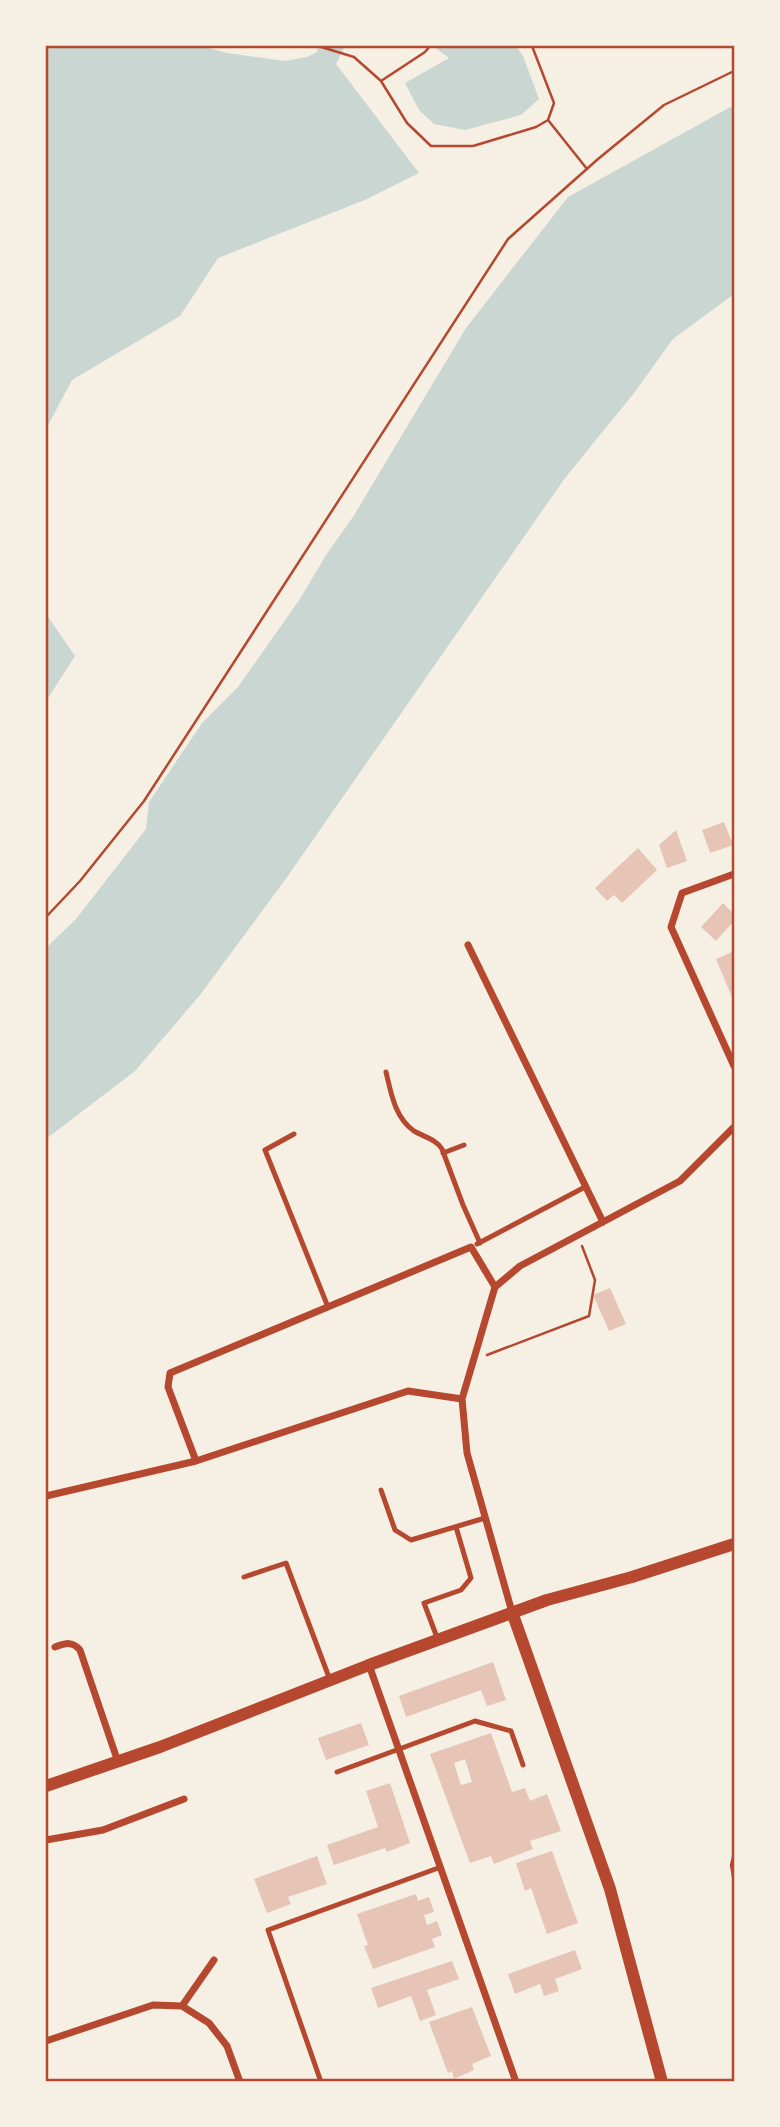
<svg xmlns="http://www.w3.org/2000/svg" width="780" height="2127" viewBox="0 0 780 2127" font-family="Mulish,sans-serif">
	<style>
		.water { fill: #c9d6d2 }
		.building { fill: #e6c5b7; fill-rule: evenodd }
		.lines { fill: none; stroke-linecap: round; stroke-linejoin: round }
		.path { stroke: #b5482f; stroke-width: 2.5 }
		.service { stroke: #b5482f; stroke-width: 5 }
		.minor { stroke: #b5482f; stroke-width: 7 }
		.tertiary { stroke: #b5482f; stroke-width: 12 }
		.neatline { fill: none; stroke: #b5482f; stroke-width: 2.5 }
	</style>
	<rect width="100%" height="100%" fill="#f6efe4"/>
	<!-- water -->
	<path class="water" d="M46,46H202L227,53L285,61L307,57L317,52L318,46H345L336,64L419,173L367,199L218,258L180,316L72,380L46,429V385L48,380L46,378Z
		M433,46H516L523,56L539,99L521,115L465,130L434,124L419,110L405,83L449,58Z
		M734,105V294L673,339L634,393L565,478L285,880L200,995L135,1071L46,1139V948L76,919L146,829L149,802L202,723L238,687L300,599L326,555L353,517L466,328L568,197Z
		M46,614L75,656L46,701Z"/>
	<!-- building -->
	<path class="building" d="M724,822L733,845L710,853L702,830Z
		M676,830L687,861L667,868L659,845Z
		M638,848L657,870L622,903L614,895L607,901L595,888Z
		M723,903L734,914V921L716,941L701,927Z
		M734,951V1002L716,959Z
		M610,1288L626,1324L609,1331L593,1295Z
		M493,1662L506,1700L487,1706L481,1690L406,1717L399,1696Z
		M361,1723L369,1745L326,1760L318,1738Z
		M491,1733L512,1792L525,1788L530,1801L547,1794L561,1831L530,1841L533,1849L494,1864L491,1856L470,1863L430,1754ZM465,1759L472,1782L461,1785L454,1763Z
		M390,1783L410,1843L387,1852L385,1848L334,1865L327,1845L378,1827L366,1791Z
		M552,1851L578,1923L547,1934L531,1888L525,1891L516,1863Z
		M317,1856L327,1884L288,1897L291,1904L267,1913L254,1879Z
		M416,1894L418,1901L429,1897L434,1912L424,1915L427,1925L437,1921L442,1935L432,1939L435,1947L373,1969L364,1946L368,1945L357,1914Z
		M575,1950L582,1969L555,1979L559,1991L544,1996L540,1984L515,1994L508,1974Z
		M452,1961L459,1979L427,1990L436,2015L420,2021L411,1996L378,2008L371,1988Z
		M472,2007L491,2056L472,2064L474,2070L454,2079L452,2071L448,2073L429,2022Z"/>
	<g class="lines">
		<!-- path -->
		<path class="path" d="M318,46L354,57L381,81L407,123L431,146H473L536,127L548,120L554,103L532,46
			M381,81L425,52L430,46
			M548,120L587,169
			M46,917L80,881L144,801L508,239L598,159L664,105L734,71
			M487,1355L589,1316L595,1280L582,1246
			M734,1853L731,1865L734,1882"/>
		<!-- service -->
		<path class="service" d="M386,1072C391,1093 395,1118 414,1131C424,1137 436,1139 442,1149L463,1205L480,1243
			M294,1134L265,1150L328,1307
			M443,1153L464,1145
			M477,1244L585,1187
			M381,1490L395,1530L411,1540L485,1518
			M244,1577L286,1563L330,1680
			M438,1640L424,1603L461,1590L471,1578L456,1527
			M337,1772L475,1721L511,1731L523,1765
			M321,2082L268,1930L441,1867"/>
		<!-- minor -->
		<path class="minor" d="M734,874L682,893L671,927L734,1066
			M468,945L603,1222
			M495,1287L462,1399L467,1453L512,1612
			M495,1287L520,1266L680,1181L734,1127
			M196,1461L168,1387L170,1373L471,1247L495,1287
			M46,1496L196,1461L408,1391L462,1399
			M55,1647C66,1643 72,1641 80,1650L118,1762
			M369,1665L516,2082
			M46,1840L103,1830L184,1799
			M182,2006L214,1960
			M46,2041L153,2005L182,2006L209,2023L227,2046L240,2082"/>
		<!-- tertiary -->
		<path class="tertiary" d="M512,1612L610,1889L662,2082
			M46,1786L160,1747L369,1665L547,1600L632,1577L734,1544"/>
	</g>
	<!-- border -->
	<rect width="780" height="2127" fill="none" stroke="#f6efe4" stroke-width="94"/>
	<rect x="47" y="47" width="686" height="2033" class="neatline"/>
</svg>
